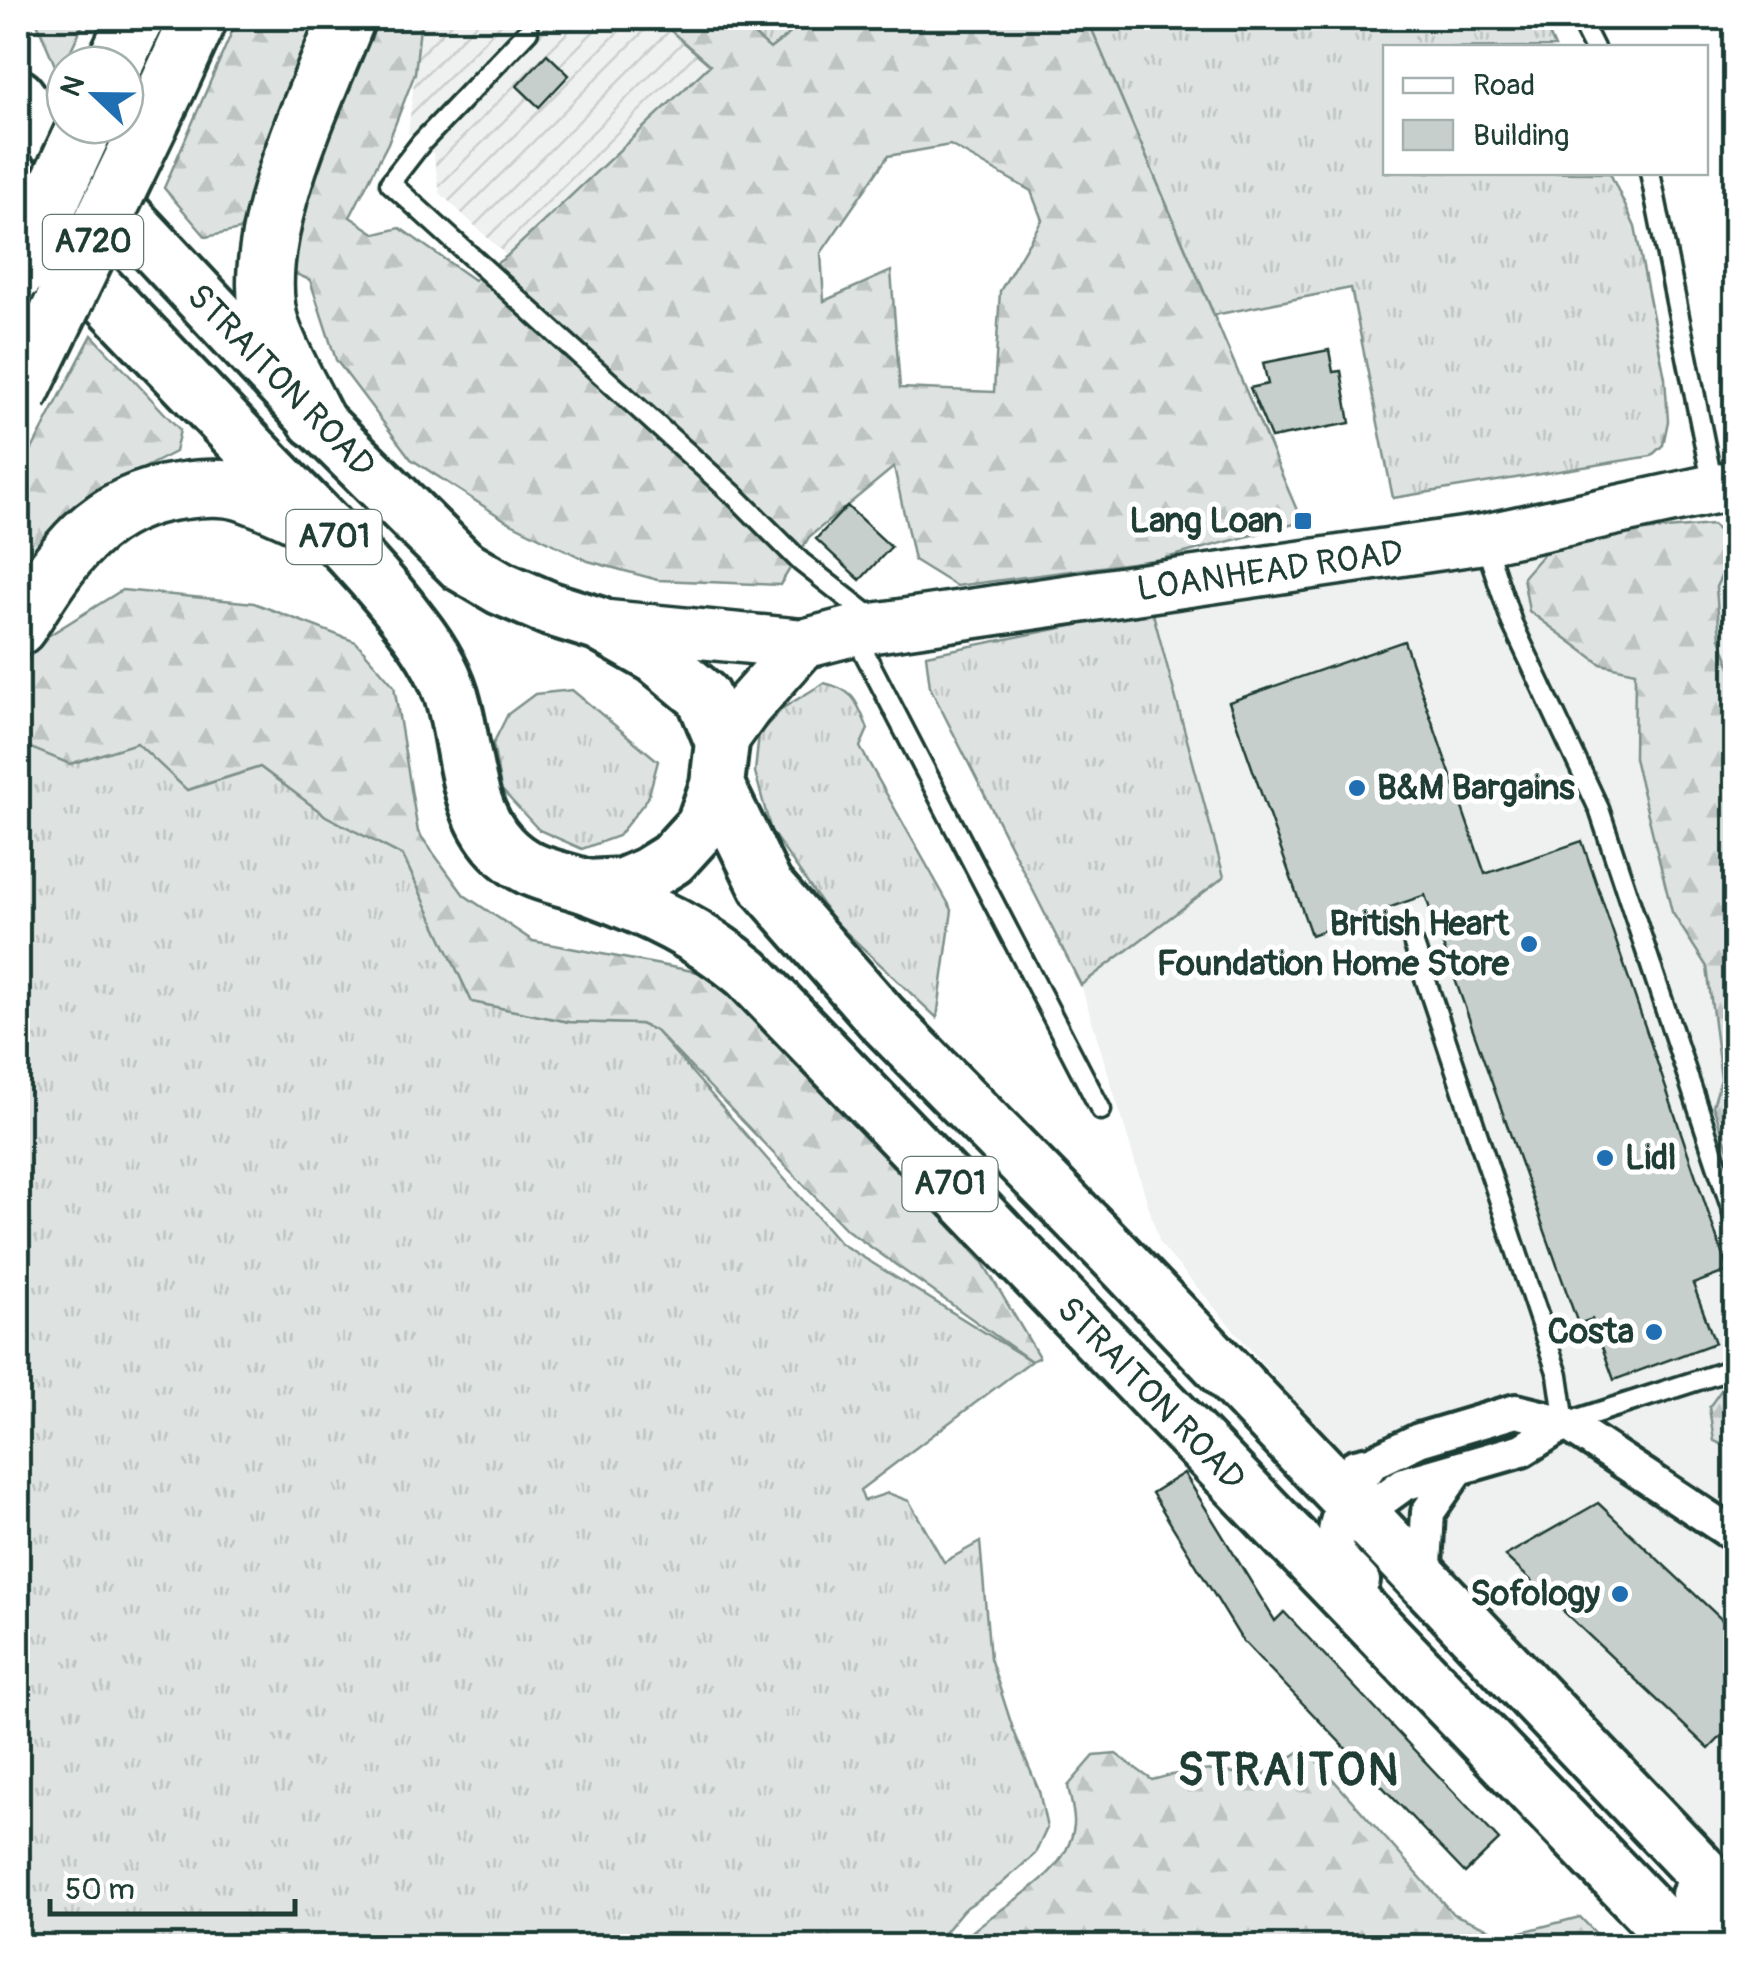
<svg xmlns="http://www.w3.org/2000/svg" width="1753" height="1964" viewBox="0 0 1753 1964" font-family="Pangolin,sans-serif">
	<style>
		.built { fill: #eef1f0 }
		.industrial { fill: url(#industrial-furrows) }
		.grass { fill: url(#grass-tufts); stroke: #7e908b; stroke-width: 2.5 }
		.forest { fill: url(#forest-firs); stroke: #7e908b; stroke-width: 2.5; fill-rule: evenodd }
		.building { fill: #c7cfcc; stroke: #1f3d34; stroke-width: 2.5 }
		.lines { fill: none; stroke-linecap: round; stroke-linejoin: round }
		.lane-casing { stroke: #1f3d34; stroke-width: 25 }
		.street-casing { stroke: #1f3d34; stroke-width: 40 }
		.secondary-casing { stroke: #1f3d34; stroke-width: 55 }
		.primary-casing { stroke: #1f3d34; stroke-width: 60 }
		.highway-casing { stroke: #1f3d34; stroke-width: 62 }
		.lane { stroke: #fff; stroke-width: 18 }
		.street { stroke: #fff; stroke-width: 32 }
		.secondary { stroke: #fff; stroke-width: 48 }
		.primary { stroke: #fff; stroke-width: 52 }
		.highway { stroke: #fff; stroke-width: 55 }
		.highway-bridge-casing { stroke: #1f3d34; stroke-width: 62; stroke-linecap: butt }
		.highway-bridge { stroke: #fff; stroke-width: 55 }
		.poi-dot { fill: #1f6fb2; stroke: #fff; stroke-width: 4 }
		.labels { text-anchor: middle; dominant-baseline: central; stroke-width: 10; stroke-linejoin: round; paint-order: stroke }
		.shield { fill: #fff; stroke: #627771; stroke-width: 2.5 }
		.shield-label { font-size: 32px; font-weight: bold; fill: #1f3d34 }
		.street-label { font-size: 35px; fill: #1f3d34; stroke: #fff }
		.poi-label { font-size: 35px; font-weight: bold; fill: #1f3d34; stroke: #fff; text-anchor: end }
		.district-label { font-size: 45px; font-weight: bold; letter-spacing: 2.5px; fill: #1f3d34; stroke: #fff }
	</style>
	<defs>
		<pattern id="industrial-furrows" width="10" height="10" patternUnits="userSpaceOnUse" patternTransform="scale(2.5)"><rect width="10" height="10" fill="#eef1f0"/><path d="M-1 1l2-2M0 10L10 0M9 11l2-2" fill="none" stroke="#ccd0ce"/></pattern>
		<pattern id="grass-tufts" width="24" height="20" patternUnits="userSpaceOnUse" patternTransform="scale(2.5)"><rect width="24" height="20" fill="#dee3e2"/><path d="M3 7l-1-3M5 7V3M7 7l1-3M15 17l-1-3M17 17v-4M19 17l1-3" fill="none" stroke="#bec4c2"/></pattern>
		<pattern id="forest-firs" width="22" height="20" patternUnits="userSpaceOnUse" patternTransform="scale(2.5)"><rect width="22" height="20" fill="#dee3e2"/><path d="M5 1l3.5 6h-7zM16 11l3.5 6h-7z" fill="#bec4c2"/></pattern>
	</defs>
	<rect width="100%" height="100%" fill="#fff"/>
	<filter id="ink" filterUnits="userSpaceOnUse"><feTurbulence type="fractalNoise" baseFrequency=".01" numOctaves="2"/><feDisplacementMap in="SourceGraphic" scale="20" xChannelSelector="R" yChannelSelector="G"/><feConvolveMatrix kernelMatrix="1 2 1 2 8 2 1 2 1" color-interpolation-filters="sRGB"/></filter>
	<g filter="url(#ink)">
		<!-- built -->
		<path class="built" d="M1608,529L1735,530V1878L1424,1552L1160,1244L1081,985L1224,877L1152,610Z"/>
		<!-- industrial -->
		<path class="industrial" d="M421,18H656L710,65L507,256L440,193L433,153L408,133Z"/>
		<!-- grass -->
		<path class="grass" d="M735,18H810L770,49Z
			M1087,18H1542L1555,47L1386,48V172L1610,173L1635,227L1665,378L1668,421L1663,445L1651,456L1393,498L1351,288L1214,315Z
			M1152,610L1224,877L1081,985L930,687L926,655Z
			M824,683C855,690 857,702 868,729L860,747L952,910L937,1018L833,920L771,831L755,772L759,734L783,708Z
			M572,690L658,761L648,798L618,836L582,849L539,830L501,789L493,744L508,714L535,694Z
			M137,742L188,790L260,767L326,816L403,856L472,1002L569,1022L640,1024L656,1031L840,1243L1031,1361L860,1490L864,1501L888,1493L909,1501L944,1562L980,1542L990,1658L1013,1729L1039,1791L1047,1828L1035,1854L1000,1885L963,1910L933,1946H18V759L26,745L70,764Z"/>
		<!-- forest -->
		<path class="forest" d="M35,18H86L59,75Z
			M238,18H318L240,230L206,237L164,188Z
			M362,18H421L415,73L388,143L350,217L376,234L400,228L474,280L507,256L710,65L656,18H735L770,49L810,18H1087L1302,522L1162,559L956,586L914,560L894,467L809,537L780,585L658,580L588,561L505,520L411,459L336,360L310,280L289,271L307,173ZM950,145L1031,191L1042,220L1000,291L994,392L900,388L891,271L824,301L821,253L888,156Z
			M92,335L180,430L175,452L95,493L51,535L18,588V476Z
			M1712,525L1736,545L1716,587L1720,638L1736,681L1735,1169L1713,1106L1721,1079L1707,967L1672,912L1634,758L1635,672L1601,664L1529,611L1523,577L1544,553L1630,532Z
			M122,590L254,603L356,642L394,686L418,832L464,895L533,941L703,973L739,999L982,1261L1039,1357L1031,1361L847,1230L656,1031L640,1024L569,1022L472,1002L403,856L326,816L260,767L187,790L137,743L70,764L26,746L18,759V673L40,641Z
			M1724,1386L1735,1387V1450L1714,1441L1709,1407Z
			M1305,1748L1453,1914L1506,1936L1580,1917L1608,1946H958C992,1905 1067,1884 1074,1825C1075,1813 1070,1798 1068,1786L1094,1756L1116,1754L1152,1780C1186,1770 1221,1765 1255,1780Z"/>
		<!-- building -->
		<path class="building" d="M547,54L569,75L539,107L517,86Z
			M1329,350L1333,372L1341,371L1350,423L1271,438L1250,388L1268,384L1263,363Z
			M847,506L891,547L860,580L816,539Z
			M1404,641L1485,874L1582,841L1728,1271L1693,1284L1715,1343L1614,1380L1592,1319L1578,1324L1425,895L1311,935L1229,702Z
			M1184,1473L1275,1621L1284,1612L1499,1840L1465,1873L1242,1640L1152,1493Z
			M1598,1503L1736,1633V1721L1709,1749L1505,1556Z"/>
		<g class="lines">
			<!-- lane casing -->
			<g class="lane-casing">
				<path id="lane" d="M1579,18L1594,48
					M528,31L421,143L390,183L734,495L801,562L875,620
					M1650,172L1713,486
					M1484,540L1512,623L1599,809L1736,1222
					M855,635L1101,1110
					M1414,945L1558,1375L1565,1423L1736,1368"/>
			</g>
			<!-- street casing -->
			<g class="street-casing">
				<path id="street" d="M1355,1466L1373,1462L1419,1440L1516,1411L1565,1423L1736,1536
					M1350,1523L1404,1484L1522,1450L1565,1423
					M1363,1581C1356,1573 1347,1565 1341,1557C1321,1526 1355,1486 1373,1462
					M1424,1583L1428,1512L1458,1469
					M1688,1894L1736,1945"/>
			</g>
			<!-- secondary casing -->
			<g class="secondary-casing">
				<path id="secondary" d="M598,624L803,644L853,631L1484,539L1714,489L1736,487
					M722,742L748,706L803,644"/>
			</g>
			<!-- primary casing -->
			<g class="primary-casing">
				<path id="primary" d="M18,96L38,123L316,420L462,565L501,588L550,609L598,624L656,657L703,696L722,742L717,785L703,825L672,859L648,874L623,885L588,887
					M18,206C100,292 182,377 264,463C314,515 369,567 412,625C430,648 447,676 454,705C467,753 465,808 501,847C530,878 559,875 595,890C651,911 700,934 747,973L1683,1946
					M717,785L766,886L881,1017L1112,1252L1736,1908"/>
			</g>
			<!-- highway casing -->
			<g class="highway-casing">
				<path id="highway" d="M114,65L136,18
					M167,88L199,18
					M316,420C302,391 283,360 272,329C243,244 316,98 347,18
					M18,627C60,560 95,501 181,491C200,488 223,486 242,492C270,501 298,516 326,528"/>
			</g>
			<!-- lane -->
			<use href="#lane" class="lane"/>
			<!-- street -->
			<use href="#street" class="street"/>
			<!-- secondary -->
			<use href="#secondary" class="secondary"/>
			<!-- primary -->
			<use href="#primary" class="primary"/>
			<!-- highway -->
			<use href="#highway" class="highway"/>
			<!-- highway-bridge casing -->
			<g class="highway-bridge-casing">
				<path id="highway-bridge" d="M18,272L86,125
					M19,395L167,88"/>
			</g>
			<!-- highway-bridge -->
			<use href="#highway-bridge" class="highway-bridge"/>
		</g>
	</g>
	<!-- markers -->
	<g class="poi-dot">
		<rect x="1293" y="511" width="20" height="20" rx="5"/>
		<circle cx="1357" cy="788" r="10"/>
		<circle cx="1529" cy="944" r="10"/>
		<circle cx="1605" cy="1158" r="10"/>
		<circle cx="1654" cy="1332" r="10"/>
		<circle cx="1620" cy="1594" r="10"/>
	</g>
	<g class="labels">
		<!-- shield labels -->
		<g class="shield">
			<rect x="43" y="215" width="100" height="54" rx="8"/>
			<rect x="286.5" y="510" width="95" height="54" rx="8"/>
			<rect x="902.5" y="1157" width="95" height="54" rx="8"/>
		</g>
		<g class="shield-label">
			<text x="93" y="242">A720</text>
			<text x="334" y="537">A701</text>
			<text x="950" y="1184">A701</text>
		</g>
		<!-- street labels -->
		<g class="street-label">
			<text transform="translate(281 381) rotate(46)">STRAITON ROAD</text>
			<text transform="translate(1270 571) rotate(-8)">LOANHEAD ROAD</text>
			<text transform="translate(1151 1394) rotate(46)">STRAITON ROAD</text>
		</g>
		<!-- poi labels -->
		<g class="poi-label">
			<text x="1283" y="521">Lang Loan</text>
			<text x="1377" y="788" text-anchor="start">B&amp;M Bargains</text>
			<text x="1509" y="924">British Heart<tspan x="1509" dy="40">Foundation Home Store</tspan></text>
			<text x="1625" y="1158" text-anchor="start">Lidl</text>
			<text x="1634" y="1332">Costa</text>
			<text x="1600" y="1594">Sofology</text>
		</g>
		<!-- district labels -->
		<g class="district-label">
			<text x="1289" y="1771">STRAITON</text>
		</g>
	</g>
	<!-- margin -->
	<rect width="1753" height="1964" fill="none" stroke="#fff" stroke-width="60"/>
	<rect x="30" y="30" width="1693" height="1904" fill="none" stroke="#1f3d34" stroke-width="4" filter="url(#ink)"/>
	<!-- legend -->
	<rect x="1383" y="45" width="325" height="130" fill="#ffffff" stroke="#a5b1ae" stroke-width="2.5"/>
	<rect x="1403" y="78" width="50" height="15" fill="#ffffff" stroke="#a5b1ae" stroke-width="2.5"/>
	<text x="1473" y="95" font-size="30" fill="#1f3d34">Road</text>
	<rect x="1403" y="120" width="50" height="30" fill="#c7cfcc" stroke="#a5b1ae" stroke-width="2.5"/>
	<text x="1473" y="145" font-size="30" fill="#1f3d34">Building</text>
	<!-- north arrow -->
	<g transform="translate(95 95) rotate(292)"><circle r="48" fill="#ffffff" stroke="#a5b1ae" stroke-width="2.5"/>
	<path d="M0-8L18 38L0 25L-18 38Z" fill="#1f6fb2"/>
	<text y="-15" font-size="28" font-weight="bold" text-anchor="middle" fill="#1f3d34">N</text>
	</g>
	<!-- scale -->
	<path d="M50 1899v15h245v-15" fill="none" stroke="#1f3d34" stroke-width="5"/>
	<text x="65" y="1899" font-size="30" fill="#1f3d34" stroke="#ffffff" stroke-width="8" paint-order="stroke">50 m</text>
</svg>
